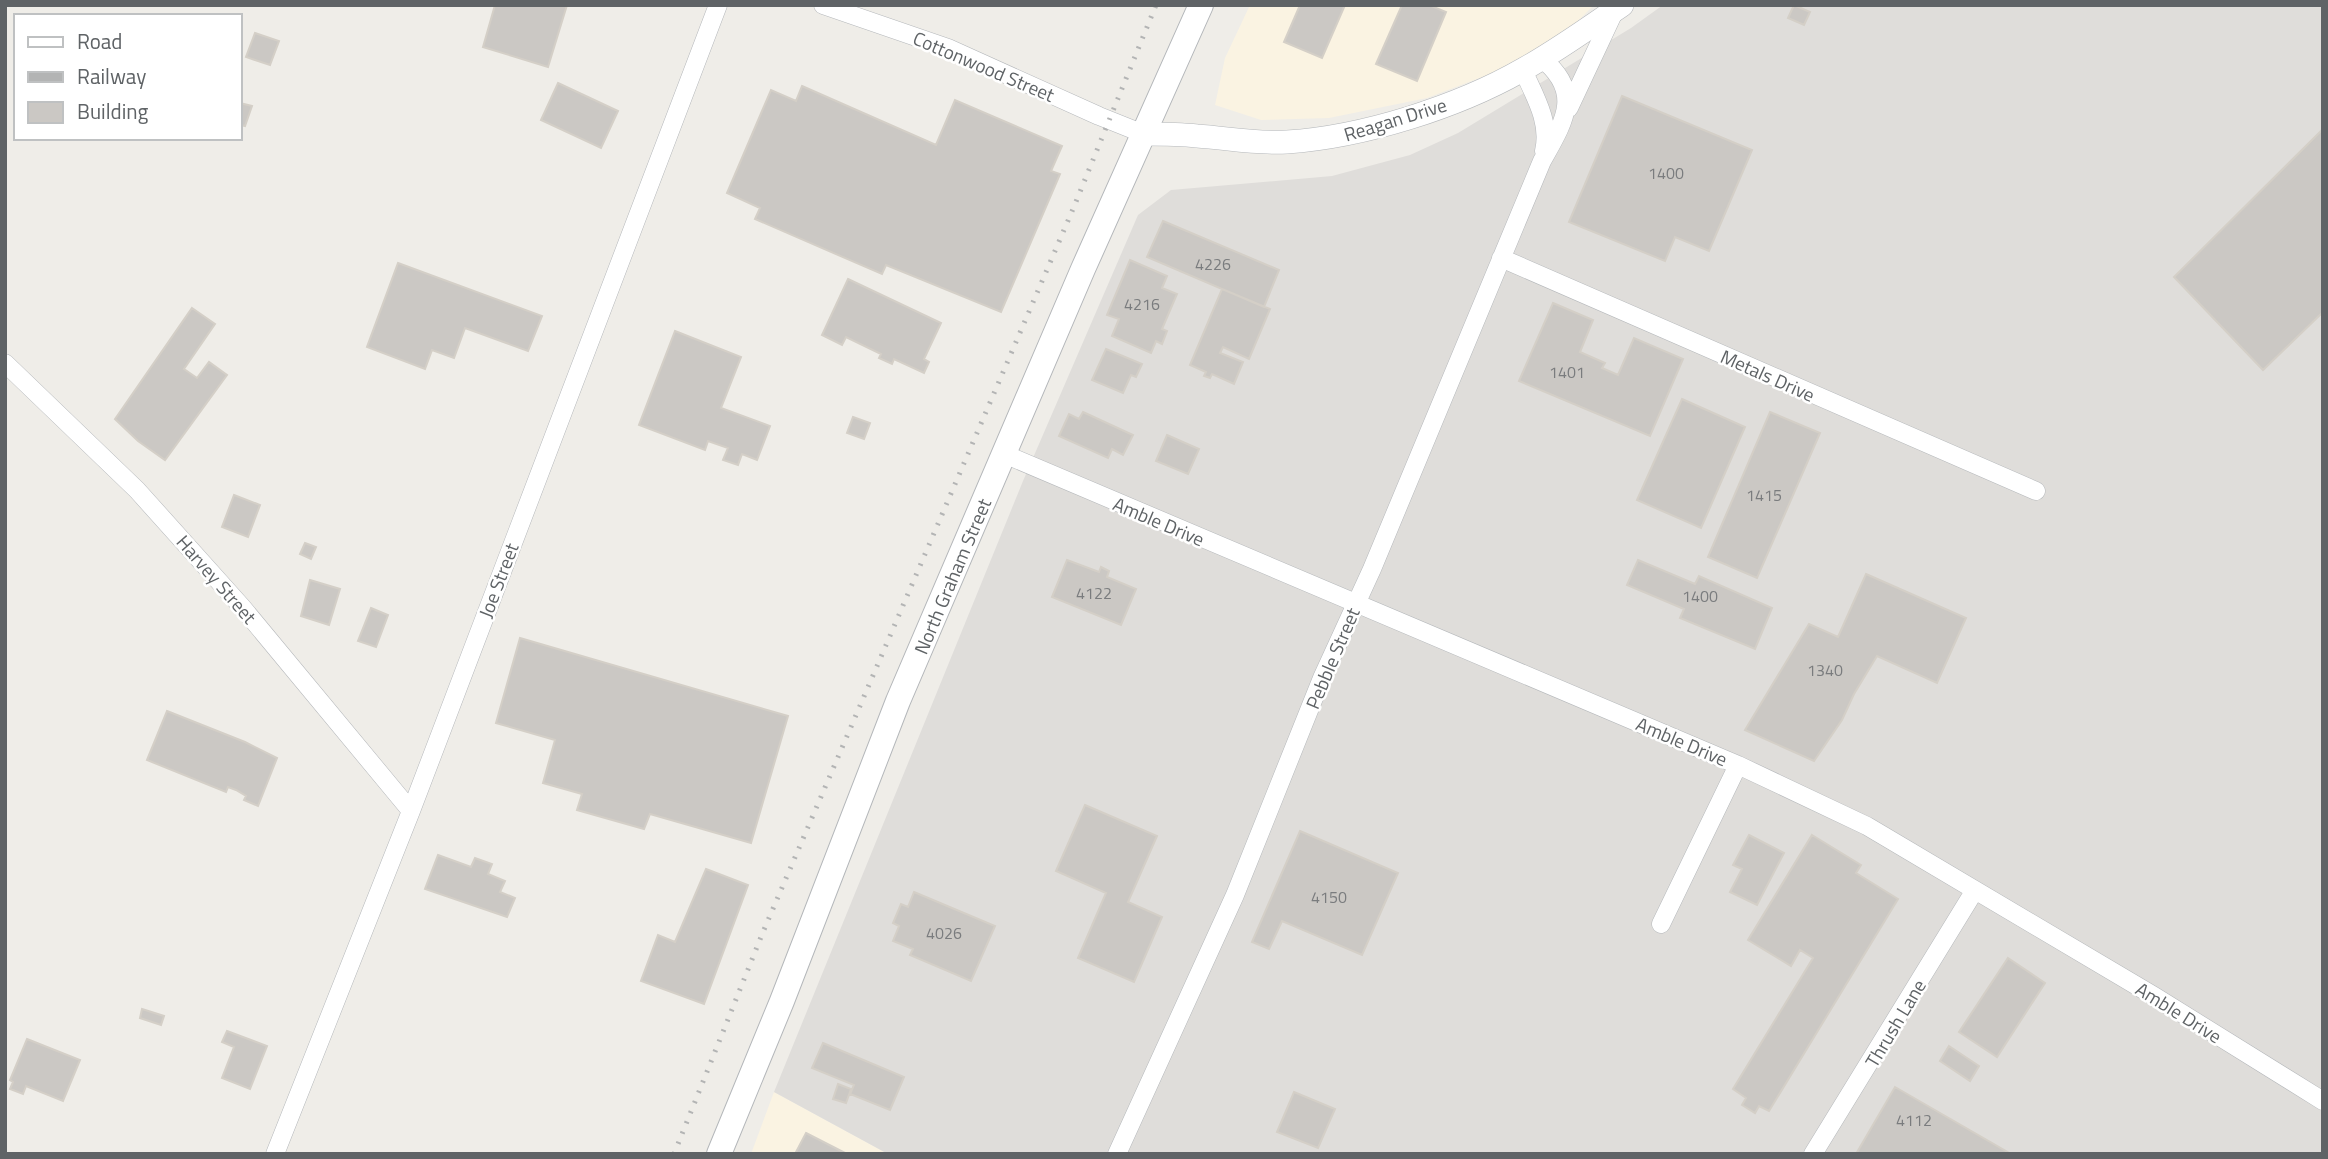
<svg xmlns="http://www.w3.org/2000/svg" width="2328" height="1159" viewBox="0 0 2328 1159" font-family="'Titillium Web',sans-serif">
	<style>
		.commercial { fill: #faf3e2 }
		.industrial { fill: #dfddda }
		.building { fill: #cbc8c4; stroke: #d4cfc7; stroke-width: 2 }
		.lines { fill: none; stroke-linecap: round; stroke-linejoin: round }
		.minor-casing { stroke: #b5b8bb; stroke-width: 19 }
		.tertiary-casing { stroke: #b5b8bb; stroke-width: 24 }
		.secondary-casing { stroke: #b4b7ba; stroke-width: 26 }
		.minor { stroke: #fff; stroke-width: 18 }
		.tertiary { stroke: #fff; stroke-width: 23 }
		.secondary { stroke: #fff; stroke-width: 24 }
		.rail { stroke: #b3b4b4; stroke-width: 5; stroke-dasharray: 2 9; stroke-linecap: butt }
		.labels { text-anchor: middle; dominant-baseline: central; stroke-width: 5; stroke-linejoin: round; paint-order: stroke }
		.number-label { font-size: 16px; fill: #7a7c7e }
		.street-label { font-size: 19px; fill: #5f6366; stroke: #fff }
	</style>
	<rect width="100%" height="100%" fill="#efede8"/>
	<!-- commercial -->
	<path class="commercial" d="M1250,5H1594L1570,29L1549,42L1490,74L1427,98L1329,118L1261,120L1215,105L1225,58Z
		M774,1092L888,1154H751Z"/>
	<!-- industrial -->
	<path class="industrial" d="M1663,5H2323V1154H888L774,1092L1023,481L1138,215L1171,190L1332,176L1410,155L1458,133L1631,28Z"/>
	<!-- building -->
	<path class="building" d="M495,5H567L548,67L483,47Z
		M1300,5H1345L1322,58L1284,42Z
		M1402,5H1429L1446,12L1417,81L1376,64Z
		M1794,5L1810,12L1804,25L1788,18Z
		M255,33L279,41L270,65L246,57Z
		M558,83L618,111L601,148L541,120Z
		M802,86L936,145L955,100L1062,146L1051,171L1060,174L1001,312L886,265L882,274L755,219L760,208L727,193L771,90L796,101Z
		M1622,96L1752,150L1709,251L1675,237L1665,261L1569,222Z
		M240,103L252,106L245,126L240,125Z
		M2323,129V312L2263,370L2174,277Z
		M1163,221L1279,270L1264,307L1147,257Z
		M1130,260L1167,276L1162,288L1177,294L1162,329L1167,331L1162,344L1156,341L1151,353L1112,336L1119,319L1107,315Z
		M398,263L542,316L528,351L465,328L454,358L432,350L425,369L367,347Z
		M848,279L941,323L924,359L929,362L924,373L894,359L892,364L879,358L881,354L846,337L842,345L822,335Z
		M1222,289L1270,309L1249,359L1223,347L1220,353L1243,362L1234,384L1212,374L1210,378L1204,376L1206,372L1190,365Z
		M1553,303L1593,320L1580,352L1605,363L1602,368L1618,375L1634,338L1683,359L1650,436L1519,381Z
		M192,308L215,324L184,369L197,378L209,362L227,375L165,460L138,441L115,419Z
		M675,331L741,357L721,408L770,426L757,460L742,454L738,465L723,460L728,448L708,441L705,450L639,425Z
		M1106,349L1142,364L1136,377L1131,375L1123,393L1092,380Z
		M1682,399L1745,427L1701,528L1637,500Z
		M1083,412L1133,435L1123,455L1112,449L1108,458L1059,436L1069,414L1079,419Z
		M1770,412L1820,433L1757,578L1708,557Z
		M853,417L870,423L864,439L847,433Z
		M1167,435L1199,449L1188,474L1156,461Z
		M234,495L260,505L248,537L222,527Z
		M305,543L316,547L311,559L300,554Z
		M1067,560L1099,572L1101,567L1109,571L1107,577L1136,589L1121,625L1052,597Z
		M1638,560L1695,584L1699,576L1772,608L1755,649L1680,618L1684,609L1627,585Z
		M1866,574L1966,618L1937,683L1877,656L1854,694L1842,720L1814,761L1745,730L1809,624L1838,637Z
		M310,580L340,589L329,625L301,616Z
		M371,608L388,615L376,647L358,641Z
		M520,638L788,716L751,843L650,814L644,829L577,810L582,794L543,783L555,740L496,723Z
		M167,711L245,742L277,758L258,806L244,800L246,796L236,790L228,787L226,792L147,760Z
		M1085,805L1157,836L1128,902L1162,917L1134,982L1078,958L1106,893L1056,871Z
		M1300,831L1398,873L1362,955L1282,921L1269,949L1252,942Z
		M1749,835L1784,853L1757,905L1730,892L1742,869L1733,865Z
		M1812,835L1861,865L1856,873L1898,899L1769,1111L1759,1106L1755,1113L1742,1105L1746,1098L1733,1089L1813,958L1800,950L1791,966L1748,940Z
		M438,855L471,867L475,858L492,864L488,874L505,881L500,892L515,898L507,917L425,889Z
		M706,869L748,885L704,1004L641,981L658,935L675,942Z
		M914,892L995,926L971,981L910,955L913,949L893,941L899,926L893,923L901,904L908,907Z
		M2008,958L2045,983L1997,1057L1959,1032Z
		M142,1009L164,1016L161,1025L140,1018Z
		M227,1031L267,1046L250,1089L222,1078L234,1047L222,1042Z
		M27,1039L80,1060L63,1101L26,1086L23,1094L10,1089L13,1082L10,1080Z
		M823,1043L904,1077L890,1110L850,1094L854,1085L812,1068Z
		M1949,1046L1979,1066L1970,1081L1940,1061Z
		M838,1084L851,1089L846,1103L833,1099Z
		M1895,1087L2011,1154H1856Z
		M1294,1092L1335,1109L1318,1148L1277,1132Z
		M806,1133L847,1154H795Z"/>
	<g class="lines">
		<!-- minor casing -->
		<g class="minor-casing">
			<path id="minor" d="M823,5L948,48L1099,116L1144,134
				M1523,70C1534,95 1551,122 1544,151
				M1569,108L1615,10
				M1501,258L2036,491
				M5,363L137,490L242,607L411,811
				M1004,454L1738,765L1867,826L2154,996L2323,1101
				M1661,924L1738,765
				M275,1154L411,811L718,5
				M1117,1154L1235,895L1322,678L1372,569L1542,161C1564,122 1584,92 1541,58
				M1813,1154L1975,890"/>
		</g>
		<!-- tertiary casing -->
		<g class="tertiary-casing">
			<path id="tertiary" d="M1144,134C1161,134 1179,134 1197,136C1227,138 1256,144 1287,142C1363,137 1458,107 1524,69C1558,50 1590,27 1622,5"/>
		</g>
		<!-- secondary casing -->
		<g class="secondary-casing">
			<path id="secondary" d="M719,1154L782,1001L898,701L1083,269L1201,5"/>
		</g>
		<!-- minor -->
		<use href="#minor" class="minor"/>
		<!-- tertiary -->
		<use href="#tertiary" class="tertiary"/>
		<!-- secondary -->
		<use href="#secondary" class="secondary"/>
		<!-- rail -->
		<path class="rail" d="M674,1154L763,932L1073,209L1156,5"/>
	</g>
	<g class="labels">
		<!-- number labels -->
		<g class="number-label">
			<text x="1666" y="173">1400</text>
			<text x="1213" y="264">4226</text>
			<text x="1142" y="304">4216</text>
			<text x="1567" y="372">1401</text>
			<text x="1764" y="495">1415</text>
			<text x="1094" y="593">4122</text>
			<text x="1700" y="596">1400</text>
			<text x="1825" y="670">1340</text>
			<text x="1329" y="897">4150</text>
			<text x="944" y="933">4026</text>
			<text x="1914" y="1120">4112</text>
		</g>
		<!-- street labels -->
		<g class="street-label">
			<text transform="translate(984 66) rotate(23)">Cottonwood Street</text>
			<text transform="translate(1395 119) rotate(-17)">Reagan Drive</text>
			<text transform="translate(1768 375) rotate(24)">Metals Drive</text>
			<text transform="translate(1159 521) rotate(23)">Amble Drive</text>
			<text transform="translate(952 576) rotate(-67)">North Graham Street</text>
			<text transform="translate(217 579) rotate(49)">Harvey Street</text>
			<text transform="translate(498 580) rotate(-69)">Joe Street</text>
			<text transform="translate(1332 658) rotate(-67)">Pebble Street</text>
			<text transform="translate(1682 741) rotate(23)">Amble Drive</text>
			<text transform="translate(2179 1012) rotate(32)">Amble Drive</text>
			<text transform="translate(1895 1023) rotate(-59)">Thrush Lane</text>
		</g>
	</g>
	<!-- border -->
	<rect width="2328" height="1159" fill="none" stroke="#5f6366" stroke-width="14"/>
	<!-- legend -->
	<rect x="14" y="14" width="228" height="126" fill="#ffffff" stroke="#bfc1c2" stroke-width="2"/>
	<rect x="28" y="37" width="35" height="10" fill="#ffffff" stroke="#bfc1c2" stroke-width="2"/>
	<text x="77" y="49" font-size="21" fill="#5f6366">Road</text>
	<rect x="28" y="72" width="35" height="10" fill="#b3b4b4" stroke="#bfc1c2" stroke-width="2"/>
	<text x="77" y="84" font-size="21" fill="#5f6366">Railway</text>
	<rect x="28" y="102" width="35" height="21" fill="#cbc8c4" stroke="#bfc1c2" stroke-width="2"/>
	<text x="77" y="119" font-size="21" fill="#5f6366">Building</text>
</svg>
